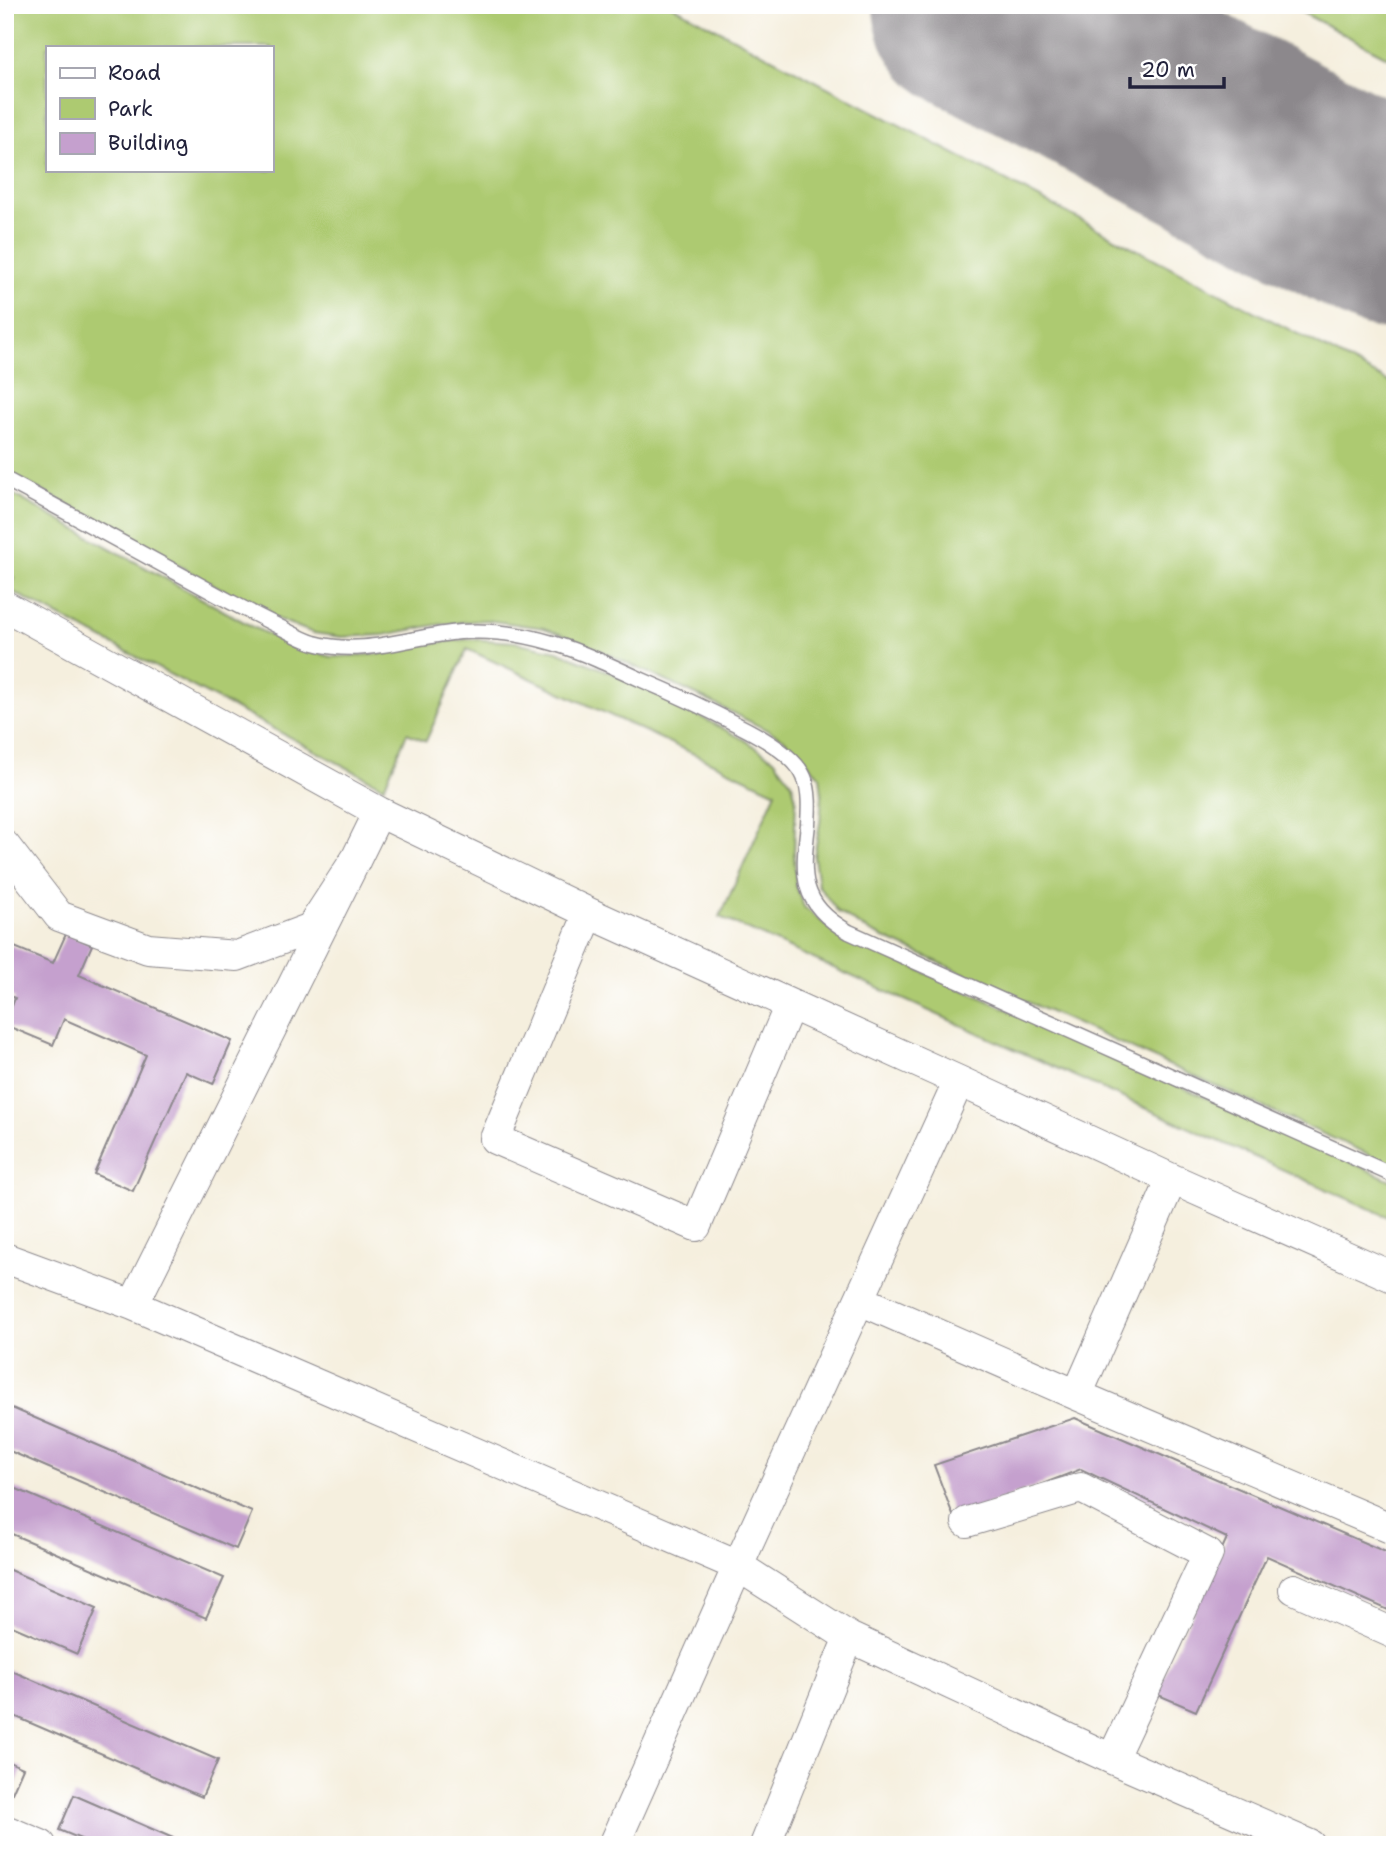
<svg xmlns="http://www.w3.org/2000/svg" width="1400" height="1850" viewBox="0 0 1400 1850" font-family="'Shantell Sans',sans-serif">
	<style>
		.green { fill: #adca71; stroke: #687656; stroke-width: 2; fill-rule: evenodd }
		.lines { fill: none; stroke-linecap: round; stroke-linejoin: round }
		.runway { stroke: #8c888c; stroke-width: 214 }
		.building { fill: #c5a0ce }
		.lane-casing { stroke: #8c888c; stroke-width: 17 }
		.street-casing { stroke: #8c888c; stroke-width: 32 }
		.lane { stroke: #fff; stroke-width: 14 }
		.street { stroke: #fff; stroke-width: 30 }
	</style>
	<rect width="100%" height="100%" fill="#fff"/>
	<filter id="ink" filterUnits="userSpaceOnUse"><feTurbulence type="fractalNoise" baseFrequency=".0143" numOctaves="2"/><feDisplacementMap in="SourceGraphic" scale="14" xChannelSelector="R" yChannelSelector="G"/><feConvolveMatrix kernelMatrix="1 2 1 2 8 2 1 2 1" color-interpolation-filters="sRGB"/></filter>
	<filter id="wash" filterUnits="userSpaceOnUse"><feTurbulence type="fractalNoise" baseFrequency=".00686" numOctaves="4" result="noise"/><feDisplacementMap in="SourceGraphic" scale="28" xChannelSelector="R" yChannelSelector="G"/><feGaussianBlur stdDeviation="1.57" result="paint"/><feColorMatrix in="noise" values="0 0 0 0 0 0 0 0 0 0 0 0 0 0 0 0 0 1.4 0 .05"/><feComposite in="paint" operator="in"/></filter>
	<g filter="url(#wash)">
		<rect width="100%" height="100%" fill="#f5efde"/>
		<!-- green -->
		<path class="green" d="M5,5H671L1395,385V1166L873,933L838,912L818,885L814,857L820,823L822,795L820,776L783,738L705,699L584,643L544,628L485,620L436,625L384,635L342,637L313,633L275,618L5,471ZM47,47H271V170H47Z
			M1288,5H1395V61Z
			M5,490L253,627L292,646L332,657L380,654L426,644L469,639L515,642L557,651L625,678L699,716L743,739L774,759L792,783L796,800L794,852L796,886L804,907L827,926L861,944L1395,1182V1220L720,917L776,792L467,649L426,741L407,733L384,787L9,590L15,578L5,573Z"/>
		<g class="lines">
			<!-- runway -->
			<path class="runway" d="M980,5L1395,223"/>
		</g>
		<g id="blocks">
			<!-- building -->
			<path class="building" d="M66,934L92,945L79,975L232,1041L213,1084L186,1072L133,1191L94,1174L146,1055L64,1019L53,1045L5,1025L15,998L5,994V943L53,963Z
				M5,1405L252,1512L236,1549L5,1449Z
				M1075,1418L1395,1556V1613L1267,1556L1196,1711L1156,1694L1227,1538L1081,1469L954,1518L934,1465Z
				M5,1484L224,1578L206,1618L5,1531Z
				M5,1568L97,1608L77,1654L5,1623Z
				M5,1668L218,1760L202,1797L5,1712Z
				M5,1760L23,1768L5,1809Z
				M74,1795L189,1845H95L59,1830Z"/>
		</g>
	</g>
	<g filter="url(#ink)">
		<use href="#blocks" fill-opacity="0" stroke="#8c888c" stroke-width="2"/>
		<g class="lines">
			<!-- lane casing -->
			<g class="lane-casing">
				<path id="lane" d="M5,479C72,515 139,552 205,588C228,601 252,613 276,625C288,631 301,639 314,643C364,657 411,636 460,632C529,627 582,652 642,680C675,694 707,709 738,725C758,735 795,755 804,777C810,791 809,809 808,824C802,875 799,904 849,932L1395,1176"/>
			</g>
			<!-- street casing -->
			<g class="street-casing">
				<path id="street" d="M5,606L379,812L589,913L959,1081L1172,1179L1395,1278
					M5,846L59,916L148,949L237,956L311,928L356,859L379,812
					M589,913L495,1139L696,1226L790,1005
					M5,1258L133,1305L738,1566L849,1637L1112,1759L1310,1845
					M860,1300L1077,1395L1395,1530
					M133,1305L356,859
					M1077,1395L1172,1179
					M967,1522L1081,1488L1208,1554L1112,1759
					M1294,1589L1395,1634
					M5,1830L41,1845
					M614,1845L738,1566L959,1081
					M765,1845L849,1637"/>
			</g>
			<!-- lane -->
			<use href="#lane" class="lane"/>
			<!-- street -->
			<use href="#street" class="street"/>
		</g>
	</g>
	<!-- margin -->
	<rect width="1400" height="1850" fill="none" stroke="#fff" stroke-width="28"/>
	<!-- legend -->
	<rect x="46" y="46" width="228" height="126" fill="#ffffff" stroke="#a7a7b1" stroke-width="2"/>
	<rect x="60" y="68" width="35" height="10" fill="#ffffff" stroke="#a7a7b1" stroke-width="2"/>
	<text x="108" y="80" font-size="21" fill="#22223b">Road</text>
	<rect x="60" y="98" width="35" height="21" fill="#adca71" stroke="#a7a7b1" stroke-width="2"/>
	<text x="108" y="116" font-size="21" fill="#22223b">Park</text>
	<rect x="60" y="133" width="35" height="21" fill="#c5a0ce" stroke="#a7a7b1" stroke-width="2"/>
	<text x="108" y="150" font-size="21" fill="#22223b">Building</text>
	<!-- scale -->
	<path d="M1130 77v10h94v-10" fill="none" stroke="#22223b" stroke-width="3.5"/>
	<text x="1141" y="77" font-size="21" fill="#22223b" stroke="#ffffff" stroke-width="5" paint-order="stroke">20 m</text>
</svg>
